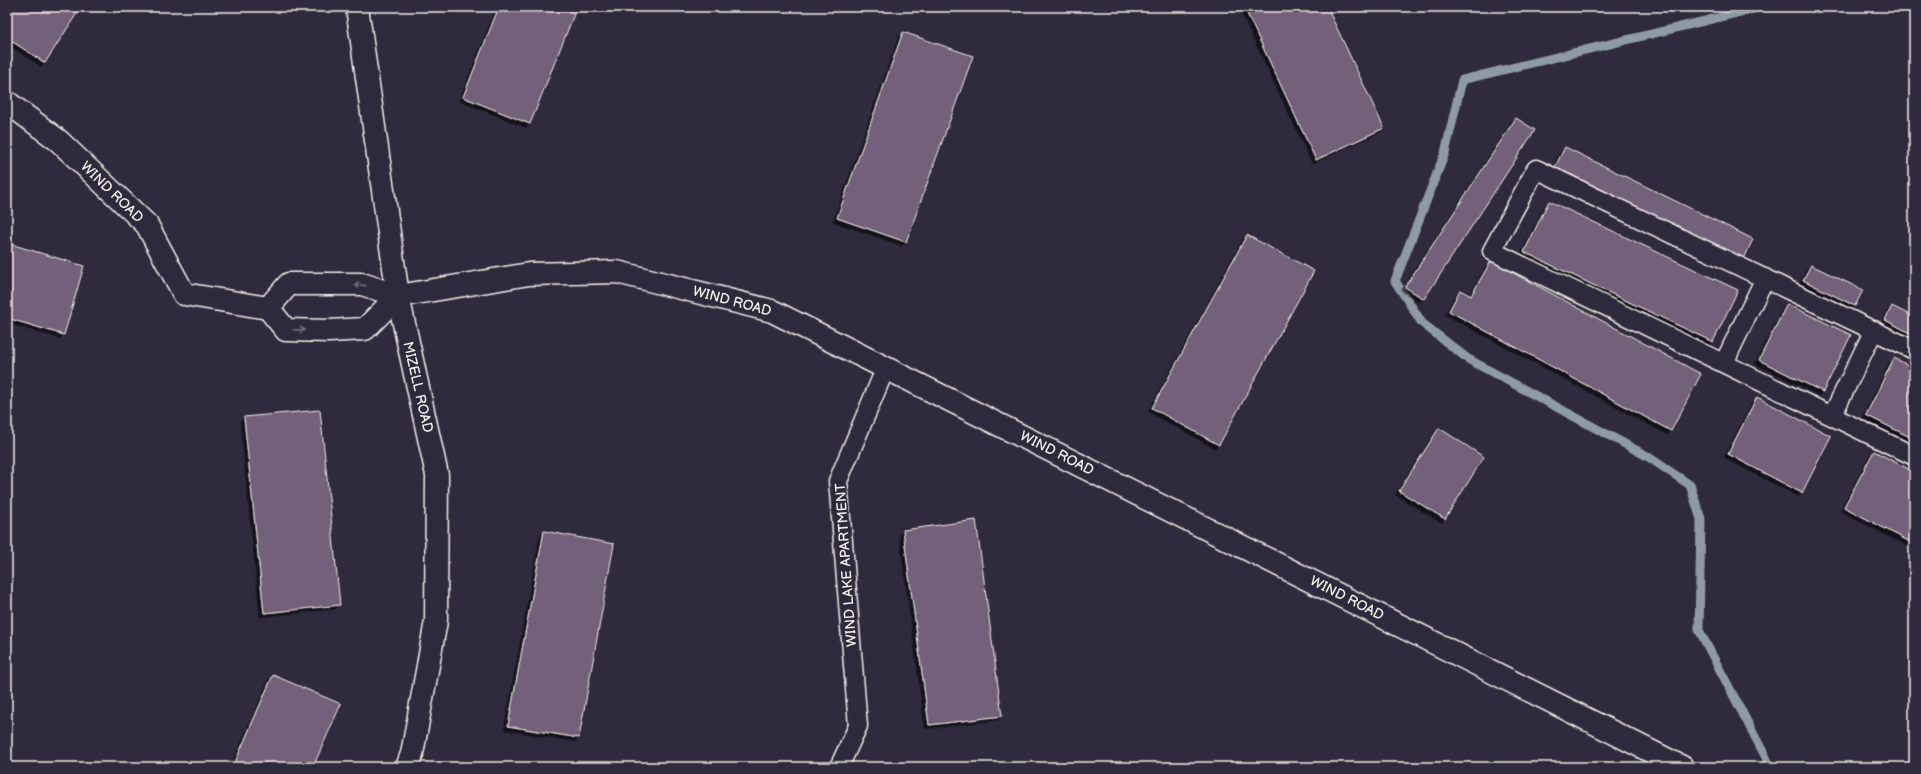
<svg xmlns="http://www.w3.org/2000/svg" width="1921" height="774" viewBox="0 0 1921 774" font-family="'Balsamiq Sans',sans-serif">
	<style>
		.lines { fill: none; stroke-linecap: round; stroke-linejoin: round }
		.stream { stroke: #8f9ba4; stroke-width: 9 }
		.building { fill: #73607a; stroke: #f4f1e8; filter: url(#shadow) }
		.lane-casing { stroke: #f4f1e8; stroke-width: 21 }
		.street-casing { stroke: #f4f1e8; stroke-width: 25 }
		.lane { stroke: #2f2a3d; stroke-width: 18 }
		.street { stroke: #2f2a3d; stroke-width: 22 }
		.oneway { stroke: #747079 }
		.labels { text-anchor: middle; dominant-baseline: central; stroke-width: 3; stroke-linejoin: round; paint-order: stroke }
		.street-label { font-size: 14px; fill: #f4f1e8; stroke: #2f2a3d }
	</style>
	<defs>
		<filter id="shadow"><feDropShadow dx="-3.5" dy="3.5" stdDeviation="0" flood-color="#0009"/></filter>
	</defs>
	<rect width="100%" height="100%" fill="#2f2a3d"/>
	<filter id="ink" filterUnits="userSpaceOnUse"><feTurbulence type="fractalNoise" baseFrequency=".025" numOctaves="2"/><feDisplacementMap in="SourceGraphic" scale="8" xChannelSelector="R" yChannelSelector="G"/><feConvolveMatrix kernelMatrix="1 2 1 2 8 2 1 2 1" color-interpolation-filters="sRGB"/></filter>
	<g filter="url(#ink)">
		<g class="lines">
			<!-- stream -->
			<path class="stream" d="M1762,7L1462,80L1445,153L1395,281L1422,323L1468,359L1647,456L1690,485L1701,519L1699,630L1771,767"/>
		</g>
		<!-- building -->
		<path class="building" d="M7,7H81L45,63L7,38Z
			M499,7H577L530,124L463,97Z
			M1244,7H1327L1384,128L1316,160Z
			M903,32L973,56L906,242L837,218Z
			M1516,118L1535,130L1424,299L1405,287Z
			M1565,147L1753,239L1744,259L1555,167Z
			M1549,201L1738,290L1713,342L1524,252Z
			M1247,235L1314,271L1219,445L1152,408Z
			M7,243L84,266L64,335L7,318Z
			M1491,261L1701,374L1671,431L1449,311L1460,290L1471,296Z
			M1811,265L1863,290L1855,306L1803,280Z
			M1787,304L1851,335L1823,392L1759,360Z
			M1892,306L1914,317V335L1885,320Z
			M1894,358L1914,368V439L1866,415Z
			M1757,397L1831,436L1802,493L1728,454Z
			M320,410L340,605L264,613L244,417Z
			M1439,428L1484,457L1445,519L1399,491Z
			M1874,451L1914,472V544L1844,507Z
			M976,520L1002,716L929,725L903,530Z
			M544,531L614,544L579,738L508,726Z
			M273,675L341,704L313,767H233Z"/>
		<g class="lines">
			<!-- lane casing -->
			<g class="lane-casing">
				<path id="lane" d="M1914,350L1536,169L1492,251L1914,456
					M1724,363L1765,278
					M1832,416L1874,330
					M839,767L858,726L838,481L886,367"/>
			</g>
			<!-- street casing -->
			<g class="street-casing">
				<path id="street" d="M357,7L398,296L437,475L436,621L412,754L407,767
					M7,102L59,141L147,225L184,294L268,308
					M398,296L365,329L329,331L286,330L268,308L289,284H362L398,296L529,274L617,272L772,311L1682,767"/>
			</g>
			<!-- lane -->
			<use href="#lane" class="lane"/>
			<!-- street -->
			<use href="#street" class="street"/>
		</g>
		<!-- one-way arrows -->
		<defs><path id="oneway-shaft" d="M-6 0H5M1.5-3L5.5 0L1.5 3" fill="none" stroke-width="1.6" stroke-linecap="round" stroke-linejoin="round"/></defs>
		<g class="oneway">
			<use href="#oneway-shaft" transform="translate(360 285) rotate(-173)"/>
			<use href="#oneway-shaft" transform="translate(299 330) rotate(2)"/>
		</g>
	</g>
	<g class="labels">
		<!-- street labels -->
		<g class="street-label">
			<text transform="translate(112 192) rotate(44)">WIND ROAD</text>
			<text transform="translate(732 301) rotate(15)">WIND ROAD</text>
			<text transform="translate(418 387) rotate(77)">MIZELL ROAD</text>
			<text transform="translate(1057 453) rotate(27)">WIND ROAD</text>
			<text transform="translate(846 565) rotate(-94)">WIND LAKE APARTMENT</text>
			<text transform="translate(1347 598) rotate(27)">WIND ROAD</text>
		</g>
	</g>
	<!-- margin -->
	<rect width="1921" height="774" fill="none" stroke="#2f2a3d" stroke-width="24"/>
	<rect x="12" y="12" width="1897" height="750" fill="none" stroke="#f4f1e8" stroke-width="1.5" filter="url(#ink)"/>
</svg>
